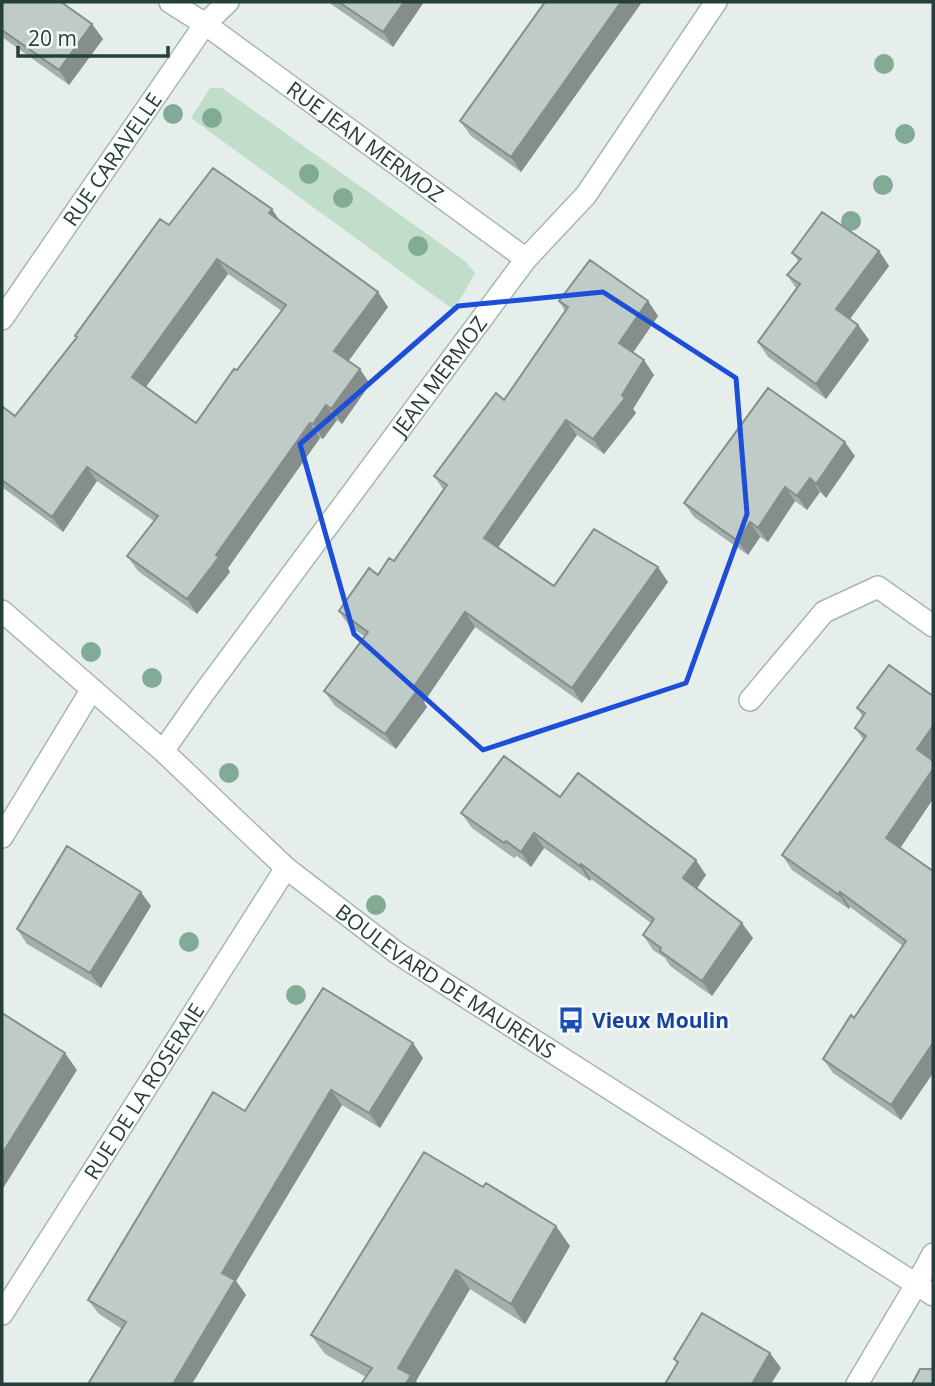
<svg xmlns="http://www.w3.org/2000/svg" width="935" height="1386" viewBox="0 0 935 1386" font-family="'Open Sans',sans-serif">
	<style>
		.green { fill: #c0deca }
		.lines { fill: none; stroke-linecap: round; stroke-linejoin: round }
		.minor-casing { stroke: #a8b6b2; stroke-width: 24 }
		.tertiary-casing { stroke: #a8b6b2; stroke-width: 24 }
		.minor { stroke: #fff; stroke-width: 21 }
		.tertiary { stroke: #fff; stroke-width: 21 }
		.tree { fill: #82ab95 }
		.wall { fill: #a3afab; fill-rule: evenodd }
		.shaded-wall { fill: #858e8b }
		.building { fill: #becbc7; stroke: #858e8b; stroke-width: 2; fill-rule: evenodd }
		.marked { fill: none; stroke: #1d4ed8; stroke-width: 5; stroke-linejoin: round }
		.labels { text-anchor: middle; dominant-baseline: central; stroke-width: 5; stroke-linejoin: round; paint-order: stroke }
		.street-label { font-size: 21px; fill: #253f3a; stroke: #f6faf8 }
		.transit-label { font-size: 21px; font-weight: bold; fill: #164399; stroke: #f6faf8; text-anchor: start }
	</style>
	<rect width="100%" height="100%" fill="#e5eeeb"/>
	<!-- green -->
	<path class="green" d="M210,88H222L465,261L475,273L454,310L191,118Z"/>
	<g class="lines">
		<!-- minor casing -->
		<g class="minor-casing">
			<g id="minor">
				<path id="s1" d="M170,2L205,24L526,259"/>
				<path id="s2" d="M2,319L205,24L228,2"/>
				<path d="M750,700L824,612L878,587L933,626"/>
				<path id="s3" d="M163,751L203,694L526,259L586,195L716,2"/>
				<path d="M2,837L92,689"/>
				<path d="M916,1285L933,1254"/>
				<path id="s4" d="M2,1314L286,868"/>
			</g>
		</g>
		<!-- tertiary casing -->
		<g class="tertiary-casing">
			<g id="tertiary">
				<path id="s5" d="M2,611L163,751L286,868L397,953L933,1295"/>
				<path d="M857,1384L916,1285"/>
			</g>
		</g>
		<!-- minor -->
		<use href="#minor" class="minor"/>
		<!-- tertiary -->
		<use href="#tertiary" class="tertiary"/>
	</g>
	<!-- trees -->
	<g class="tree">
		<circle cx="884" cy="64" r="10"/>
		<circle cx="173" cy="114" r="10"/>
		<circle cx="212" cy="118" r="10"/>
		<circle cx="905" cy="134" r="10"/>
		<circle cx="309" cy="174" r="10"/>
		<circle cx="883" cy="185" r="10"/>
		<circle cx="343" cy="198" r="10"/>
		<circle cx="851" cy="221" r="10"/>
		<circle cx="418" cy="246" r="10"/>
		<circle cx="91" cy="652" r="10"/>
		<circle cx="152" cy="678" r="10"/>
		<circle cx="229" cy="773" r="10"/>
		<circle cx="376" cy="905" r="10"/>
		<circle cx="189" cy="942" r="10"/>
		<circle cx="296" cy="995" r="10"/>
	</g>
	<!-- wall -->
	<path class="wall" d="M2,2L92,24L103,39L69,85L2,37Z
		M328,2H424L393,47Z
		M545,2H642L521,172L471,136L460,121Z
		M280,221L388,307L348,361L370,384L342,424L337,420L323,439L320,438L228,568L230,572L197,614L138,571L127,556L154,521L97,481L63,532L2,487V409L15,416L77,338L75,336L169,225ZM228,274L282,311L196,423L146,387Z
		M879,251L889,266L850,319L858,325L869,340L826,399L768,357L758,342L796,288L787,275L799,262L792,253Z
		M559,301H648L658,316L633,353L654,375L633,409L636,413L604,454L577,435L498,547L554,586L668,582L582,703L475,627L424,702L427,707L396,749L335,706L324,691L364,636L349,626L339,611L378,575L394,561L443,489L434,476L504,400L565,311Z
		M855,456L826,498L820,492L807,510L795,501L768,542L760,537L748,555L694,517L684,503Z
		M933,696V756L931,759L933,761V799L900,848L933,871V1073L901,1120L833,1073L823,1059L854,1018L903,946L850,907L849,909L792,870L782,855L863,739L855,728L863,717L857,708Z
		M560,797L706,875L697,889L753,938L712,996L670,966L665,958L653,950L643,935L651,923L591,879L590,881L544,848L531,867L517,856L514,858L472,828L461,813Z
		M151,906L101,988L27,944L17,929Z
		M423,1058L380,1128L342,1105L236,1281L246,1295L122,1329L99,1314L88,1300L245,1111Z
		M424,1152L570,1246L525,1324L470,1289L416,1381L366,1377L325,1354L311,1335Z"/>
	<!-- shaded-wall -->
	<path class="shaded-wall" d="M404,2H424L393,47L383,32Z
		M621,2H642L521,172L511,157Z
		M92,24L103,39L69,85L59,70Z
		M272,209L282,224L269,213Z
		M879,251L889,266L846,324L836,309Z
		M217,259L228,274L142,392L132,377Z
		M378,292L388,307L345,366L334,351Z
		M648,301L658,316L629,358L619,343Z
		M858,325L869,340L826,399L816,384Z
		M644,360L654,375L633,409L636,413L604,454L593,439Z
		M360,369L370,384L342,424L331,409Z
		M326,405L337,420L323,439L313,424Z
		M566,420L577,435L494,553L484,538Z
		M310,423L320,438L228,568L230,572L197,614L187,599L216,555Z
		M845,442L855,456L826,498L816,484Z
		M87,467L97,481L63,532L52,517Z
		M810,478L820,492L807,510L797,496Z
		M785,487L795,501L768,542L758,528Z
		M750,522L760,537L748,555L738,541Z
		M658,567L668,582L582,703L572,688Z
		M465,612L475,627L424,702L427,707L396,749L385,734L413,688Z
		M933,726V756L927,764L917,749Z
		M933,769V799L897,853L886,838Z
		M534,833L544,848L531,867L521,852Z
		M696,860L706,875L693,893L683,878Z
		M581,864L591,879L590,881L580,866Z
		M141,892L151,906L101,988L90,973Z
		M840,892L850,907L849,909L839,895Z
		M742,923L753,938L712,996L702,981Z
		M413,1043L423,1058L380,1128L369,1113Z
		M933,1043V1073L901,1120L891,1105Z
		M65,1053L77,1070L2,1190V1154Z
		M331,1090L342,1105L236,1281L246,1295L192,1384H173L222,1273Z
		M556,1226L570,1246L525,1324L511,1304Z
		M456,1270L470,1289L416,1381L418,1384H406L398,1368Z
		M770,1353L781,1368L771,1384H752Z"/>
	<!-- building -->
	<path class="building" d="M2,2H61L92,24L59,70L2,30Z
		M339,2H404L383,32Z
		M545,2H621L511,157L460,121Z
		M213,168L272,209L269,213L378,292L334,351L360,369L331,409L326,405L313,424L310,423L216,555L219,557L187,599L127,556L158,516L87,467L52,517L2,480V409L3,407L15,416L77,337L75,336L160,219L169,225ZM217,259L286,305L237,370L234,369L196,423L132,377Z
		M822,212L879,251L836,309L858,325L816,384L758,342L800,284L787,275L801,259L792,253Z
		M590,260L648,301L619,343L644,360L622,395L625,398L593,439L566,420L484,538L554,586L594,529L658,567L572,688L465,612L413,688L416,692L385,734L324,691L368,632L339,611L369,568L378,575L389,558L394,561L447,485L434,476L496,393L504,400L568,307L559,301Z
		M768,388L845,442L816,484L810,478L797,496L785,487L758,528L750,522L738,541L684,503Z
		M889,665L933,696V726L917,749L933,761V769L886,838L933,871V1043L891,1105L823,1059L851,1015L854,1018L906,941L840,892L839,895L782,855L866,736L855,728L865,713L857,708Z
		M504,756L560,797L578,773L696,860L683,878L742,923L702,981L660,951L661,948L643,935L654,919L581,864L580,866L534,833L521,852L506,841L504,843L461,813Z
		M67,846L141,892L90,973L17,929Z
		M323,988L413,1043L369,1113L331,1090L222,1273L235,1280L173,1384H88L126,1322L88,1300L213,1092L245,1111Z
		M2,1013L65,1053L2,1154Z
		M424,1152L483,1187L486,1183L556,1226L511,1304L456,1270L398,1368L411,1375L406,1384H361L372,1368L311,1335Z
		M702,1313L770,1353L752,1384H665L678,1362L674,1359Z
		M920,1369H933V1384H912Z"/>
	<!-- marked area -->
	<path class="marked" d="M603,292L736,378L747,514L686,683L483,750L354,634L300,444L458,306Z"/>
	<!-- icons -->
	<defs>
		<g id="bus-bare" transform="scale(2.1)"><path d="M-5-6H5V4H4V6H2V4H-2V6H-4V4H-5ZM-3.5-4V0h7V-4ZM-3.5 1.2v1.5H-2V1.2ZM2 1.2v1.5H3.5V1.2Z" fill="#1a4fb4" stroke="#f6faf8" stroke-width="2.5" paint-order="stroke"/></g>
	</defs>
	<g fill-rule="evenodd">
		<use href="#bus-bare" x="571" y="1020"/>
	</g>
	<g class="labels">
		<!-- street labels -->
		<g class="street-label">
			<text stroke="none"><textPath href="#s1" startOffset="240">RUE JEAN MERMOZ</textPath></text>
			<text stroke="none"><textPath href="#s2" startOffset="194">RUE CARAVELLE</textPath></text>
			<text stroke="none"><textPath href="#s3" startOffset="466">JEAN MERMOZ</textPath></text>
			<text stroke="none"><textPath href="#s5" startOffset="579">BOULEVARD DE MAURENS</textPath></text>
			<text stroke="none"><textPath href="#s4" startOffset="264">RUE DE LA ROSERAIE</textPath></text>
		</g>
		<!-- transit labels -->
		<g class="transit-label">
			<text x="592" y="1020">Vieux Moulin</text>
		</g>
	</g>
	<!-- border -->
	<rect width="935" height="1386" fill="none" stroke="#253f3a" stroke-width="7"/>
	<!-- scale -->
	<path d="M18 46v10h150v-10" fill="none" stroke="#253f3a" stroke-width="3.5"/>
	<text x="28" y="46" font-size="21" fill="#253f3a" stroke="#f6faf8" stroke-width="5" paint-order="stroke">20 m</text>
</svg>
